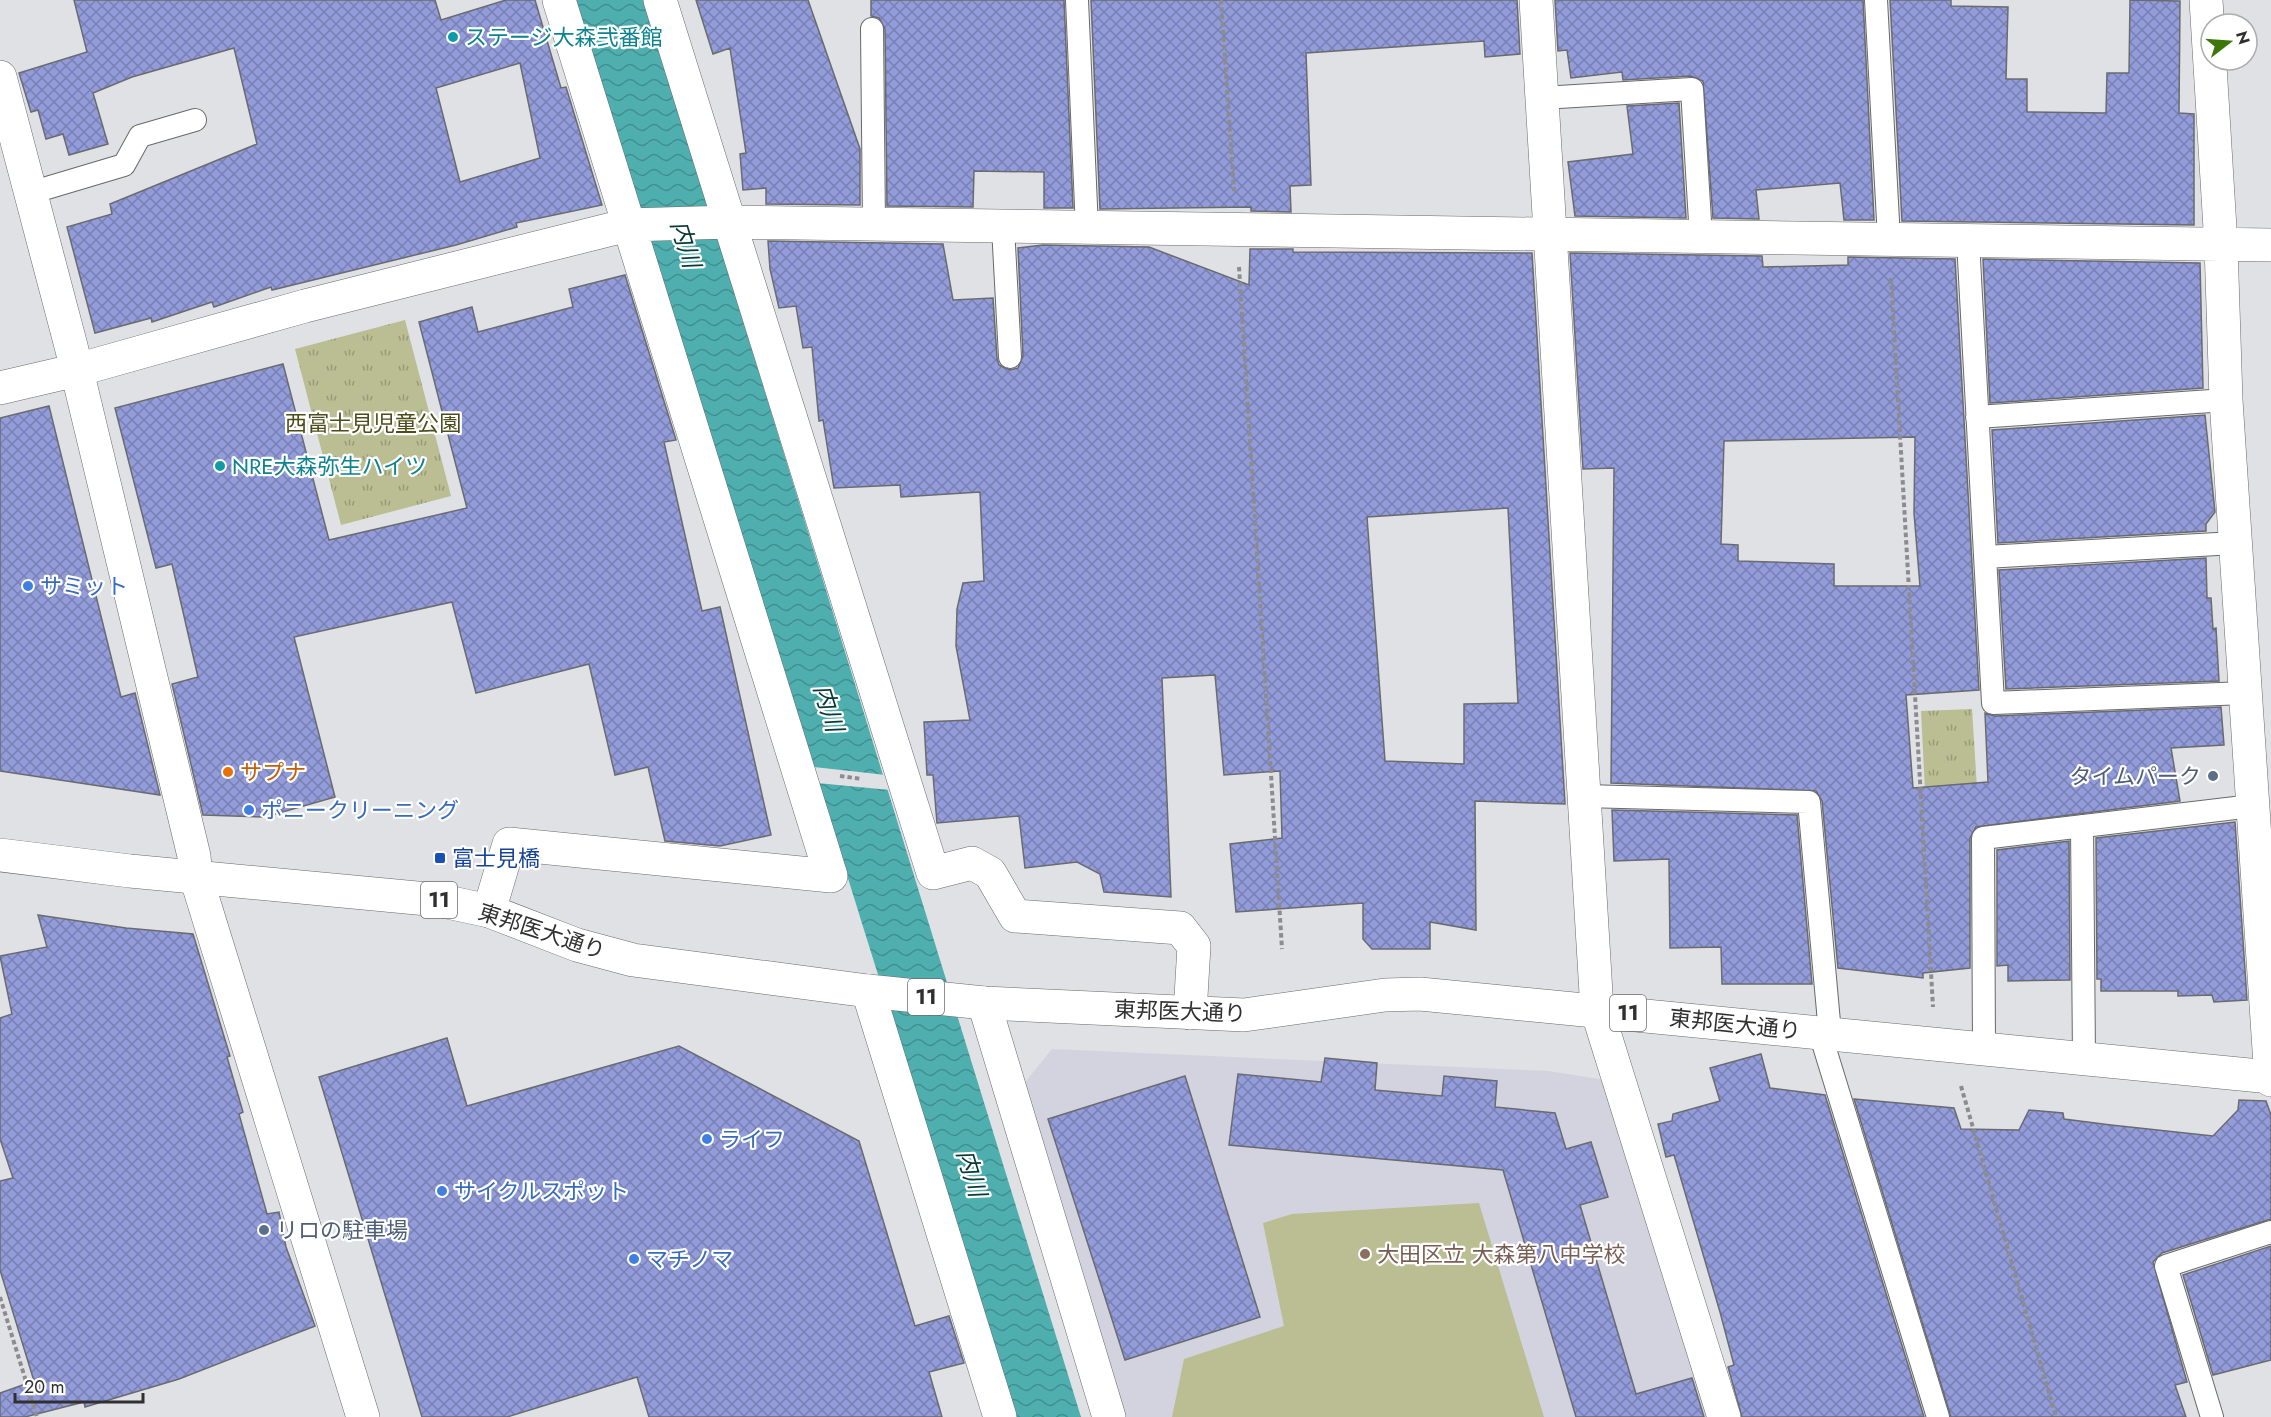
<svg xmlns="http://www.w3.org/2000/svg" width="2271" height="1417" viewBox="0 0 2271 1417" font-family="Jost,'Noto Sans JP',sans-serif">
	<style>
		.built { fill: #d2d3de }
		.grass { fill: #babe92 }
		.park { fill: url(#park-tufts) }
		.water { fill: url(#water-waves) }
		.pier { fill: #e0e1e4 }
		.building { fill: url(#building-cross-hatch); stroke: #6a6b6e; stroke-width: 1.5; fill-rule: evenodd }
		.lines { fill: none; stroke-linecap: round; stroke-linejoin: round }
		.service-casing { stroke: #68696c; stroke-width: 24 }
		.minor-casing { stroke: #68696c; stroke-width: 34 }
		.tertiary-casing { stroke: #68696c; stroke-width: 34 }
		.primary-casing { stroke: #68696c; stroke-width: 34 }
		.path { stroke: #8c8c8e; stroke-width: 4; stroke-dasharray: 4.5 3; stroke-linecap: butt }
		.service { stroke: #fff; stroke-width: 22 }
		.minor { stroke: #fff; stroke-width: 33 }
		.tertiary { stroke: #fff; stroke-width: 33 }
		.primary { stroke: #fff; stroke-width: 33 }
		.culture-dot { fill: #0f9aa8; stroke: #fff; stroke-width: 2 }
		.shop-dot { fill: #3f7fe0; stroke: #fff; stroke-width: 2 }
		.food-dot { fill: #e8710a; stroke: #fff; stroke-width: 2 }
		.service-dot { fill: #5c6f8a; stroke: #fff; stroke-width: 2 }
		.transit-dot { fill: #1a4fb4; stroke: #fff; stroke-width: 2 }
		.education-dot { fill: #8d6e63; stroke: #fff; stroke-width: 2 }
		.labels { text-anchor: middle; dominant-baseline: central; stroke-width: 4.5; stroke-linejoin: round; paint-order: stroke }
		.shield { fill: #fff; stroke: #6e6e6f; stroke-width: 1.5 }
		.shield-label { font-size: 21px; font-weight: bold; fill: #303031 }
		.culture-label { font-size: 22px; fill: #0d838f; stroke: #fff; text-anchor: start }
		.park-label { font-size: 22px; fill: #4b4d1a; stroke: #fff }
		.shop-label { font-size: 22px; fill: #366cbe; stroke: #fff; text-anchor: start }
		.food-label { font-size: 22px; fill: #c56008; stroke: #fff; text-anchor: start }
		.service-label { font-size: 22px; fill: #4e5e75; stroke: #fff; text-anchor: end }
		.transit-label { font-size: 22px; fill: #164399; stroke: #fff; text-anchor: start }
		.street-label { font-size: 22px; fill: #303031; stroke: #fff }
		.education-label { font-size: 22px; fill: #785e54; stroke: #fff; text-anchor: start }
		.water-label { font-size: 24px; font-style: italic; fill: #083838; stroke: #fff }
	</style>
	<defs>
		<pattern id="park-tufts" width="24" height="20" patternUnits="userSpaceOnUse" patternTransform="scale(1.5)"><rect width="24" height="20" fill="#babe92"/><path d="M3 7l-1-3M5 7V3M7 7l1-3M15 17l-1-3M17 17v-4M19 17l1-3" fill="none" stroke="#989b78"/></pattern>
		<pattern id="water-waves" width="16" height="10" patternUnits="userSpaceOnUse" patternTransform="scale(1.5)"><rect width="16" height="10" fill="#4fafaf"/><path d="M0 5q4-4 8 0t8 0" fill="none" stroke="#428f8f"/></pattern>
		<pattern id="building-cross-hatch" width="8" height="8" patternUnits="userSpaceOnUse" patternTransform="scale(1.5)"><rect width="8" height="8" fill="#939cda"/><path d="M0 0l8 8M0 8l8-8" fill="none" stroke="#7880b1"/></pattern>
	</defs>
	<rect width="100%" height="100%" fill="#e0e1e4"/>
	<!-- built -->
	<path class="built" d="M1052,1049L1548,1071L1606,1080L1711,1417H1121L1018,1091Z"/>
	<!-- grass -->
	<path class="grass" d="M1479,1203L1544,1417H1172L1184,1359L1284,1326L1263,1223L1292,1214Z"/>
	<!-- park -->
	<path class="park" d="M405,320L451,496L341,525L295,349Z
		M1972,709L1977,788L1925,791L1921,711Z"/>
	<!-- water -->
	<path class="water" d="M574,0H644L1081,1417H1016Z"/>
	<!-- pier -->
	<path class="pier" d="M814,767L886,775L890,790L817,783Z"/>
	<!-- building -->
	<path class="building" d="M74,0H435L441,20L506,0H535L561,88L566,87L602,205L516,223L517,227L456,245L272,290L271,287L214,307L212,302L152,322L151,318L95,333L67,227L112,214L110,204L257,144L234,48L132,77L93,93L108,144L69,155L63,134L46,139L38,110L31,112L19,73L87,52ZM520,63L540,158L460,182L436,88Z
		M696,0H808L860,149V205L766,204V188L743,190L740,154L746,153L730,48L713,54Z
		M871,0H1064L1073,208H1044V172L974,171L973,207L887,206L885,29L879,18L871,16Z
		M1091,0H1517L1520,54L1485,57L1484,41L1306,53L1311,185L1290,186L1291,212L1251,211V207L1100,209Z
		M1555,0H1863L1874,220H1844L1840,183L1756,190L1759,219L1713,218L1703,81L1691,76L1623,80L1622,72L1571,78L1567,50L1558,51Z
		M1890,0H1951V6L2008,7L2006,79H2027V112L2106,113L2107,73H2129L2130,0L2180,1L2179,113L2194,114V225L1902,221Z
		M1679,103L1686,218L1575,216L1568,162L1633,154L1627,106Z
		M768,241L943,244L953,300L993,298L997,358L999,365L1010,370L1018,368L1023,356L1018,248L1043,245L1149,247L1249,285L1250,249H1293V252L1532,253L1565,804L1475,801L1476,930L1430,922V949H1372L1363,939V903L1236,912L1230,844L1282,838L1280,771L1224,775L1215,675L1162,678L1171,897L1104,892L1100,874L1077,862L1025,868L1019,816L937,823L933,775H927L924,722L970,720L956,646L957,609L963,583L984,581L980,492L901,497L900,485L834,488L823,420L819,421L812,347L803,348L796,306L779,308L770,269ZM1508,508L1518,703L1464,704V764L1385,761L1367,517Z
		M1570,253L1762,256L1763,267L1848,265V257L1955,259L1979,690L1906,695L1913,788L1988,782L1985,713L1994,716L2221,707L2224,745L2171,748L2180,801L1976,827L1970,838V968L1923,973V978L1838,968L1822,801L1816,791L1611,783L1614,468L1583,469ZM1915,437L1914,513L1920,586H1834V564L1738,561V545L1721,544L1724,441Z
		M1983,259L2200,263L2203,388L1990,403Z
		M625,275L676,440L664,442L702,611L720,607L771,835L720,846L665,841L648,767L615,775L589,664L476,693L452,602L294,637L335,797L265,817L203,815L172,684L198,677L172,564L156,568L115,408L283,364L329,540L467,508L419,322L472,307L478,332L573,307L569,289Z
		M49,406L121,697L135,693L160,795L0,771V418Z
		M2205,415L2215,512L2206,524V531L1998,543L1992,430Z
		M2206,558L2207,598H2211L2213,629L2216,628L2219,681L2006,689L1999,570Z
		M1612,810L1797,815L1812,984H1722L1721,947L1670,948L1669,859L1614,861Z
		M2235,822L2247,1000L2214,1002L2212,995L2178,996V991H2101V979H2097L2096,838Z
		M2069,841L2070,980L2008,981V965L1997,966V850Z
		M38,915L126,928L193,934L230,1056L227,1057L243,1112L239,1114L267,1214L279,1212L286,1247L315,1326L179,1379L85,1407L84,1402L25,1417H0V1393L34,1381L0,1270V1181L13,1178L0,1139V1018L12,1014L0,956L47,947Z
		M447,1038L467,1106L679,1046L859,1141L915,1326L949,1316L964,1363L929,1372L942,1417H649L637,1377L507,1417H422L319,1077Z
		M1761,1054L1770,1088L1825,1095L1924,1417H1742L1728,1367L1734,1365L1720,1312L1674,1155L1666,1157L1658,1124L1672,1121L1673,1114L1720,1101L1710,1068Z
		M1325,1058L1377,1063L1375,1090L1442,1096L1444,1076L1497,1081L1495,1107L1555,1113L1566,1149L1591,1142L1608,1197L1580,1205L1636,1394L1692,1378L1704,1417H1576L1503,1170L1229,1145L1238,1074L1321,1082Z
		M1185,1076L1260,1317L1125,1360L1048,1119Z
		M1854,1099L1954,1108L1961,1129L2019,1130L2029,1110L2063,1113L2064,1119L2111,1125L2213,1136L2238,1110L2239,1100L2266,1101L2271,1115V1219L2162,1253L2153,1262L2187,1382L2175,1385L2186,1417H1951Z
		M2271,1246V1360L2213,1375L2183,1275Z"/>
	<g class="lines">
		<!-- service casing -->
		<g class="service-casing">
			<path id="service" d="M1077,0L1087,229
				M1876,0L1889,239
				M872,29L874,224
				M1542,98L1692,89L1701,238
				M30,193L124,165L140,136L195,120
				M1003,227L1010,357
				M1968,241L1993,703L2245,693
				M1977,417L2226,400
				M1985,557L2235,543
				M1584,796L1809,802L1830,1033
				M2082,826L2084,1059
				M1820,1033L1938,1417
				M1984,1049L1983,838L2252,806
				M2212,1417L2166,1266L2271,1232"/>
		</g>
		<!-- minor casing -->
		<g class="minor-casing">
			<path id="minor" d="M660,0L933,873L972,863L990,873L1015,916L1180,928L1194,946L1190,1013
				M1536,0L1597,1010L1724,1417
				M2206,0L2221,245L2226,400L2271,1080
				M0,77L71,346L194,856L196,877
				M0,388L77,370L305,306L628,225L729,222L2271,245
				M489,911L509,844L831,876L559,0
				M868,991L1000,1417
				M984,1003L1109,1417"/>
		</g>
		<!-- tertiary casing -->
		<g class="tertiary-casing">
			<path id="tertiary" d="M196,877L363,1417"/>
		</g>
		<!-- primary casing -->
		<g class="primary-casing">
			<path id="primary" d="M0,855L130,871L438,900L489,911L577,945L633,960L868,991L984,1003L1244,1015L1385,995L1420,994L2271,1077"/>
		</g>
		<!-- path -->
		<path class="path" d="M1221,0L1234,191
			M1239,267L1282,949
			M1891,278L1933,1007
			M840,776L862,779
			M1961,1086L2056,1417
			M0,1297L37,1417"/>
		<!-- service -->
		<use href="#service" class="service"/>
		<!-- minor -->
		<use href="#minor" class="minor"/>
		<!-- tertiary -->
		<use href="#tertiary" class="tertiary"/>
		<!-- primary -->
		<use href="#primary" class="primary"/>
	</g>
	<!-- markers -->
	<g class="culture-dot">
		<circle cx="453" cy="37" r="6"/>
		<circle cx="220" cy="466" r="6"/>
	</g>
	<g class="shop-dot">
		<circle cx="28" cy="586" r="6"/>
		<circle cx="249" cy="810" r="6"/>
		<circle cx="707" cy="1139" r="6"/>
		<circle cx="442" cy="1191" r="6"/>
		<circle cx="634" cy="1259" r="6"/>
	</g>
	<circle class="food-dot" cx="228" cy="772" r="6"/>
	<g class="service-dot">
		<circle cx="2213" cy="776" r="6"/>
		<circle cx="264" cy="1230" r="6"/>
	</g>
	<rect class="transit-dot" x="434" y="852" width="12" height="12" rx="3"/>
	<circle class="education-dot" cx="1365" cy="1254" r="6"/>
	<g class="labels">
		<!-- shield labels -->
		<g class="shield">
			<rect x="421" y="882" width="36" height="36" rx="4.5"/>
			<rect x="908" y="979" width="36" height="36" rx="4.5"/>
			<rect x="1610" y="995" width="36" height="36" rx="4.5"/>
		</g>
		<g class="shield-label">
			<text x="439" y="900">11</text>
			<text x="926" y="997">11</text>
			<text x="1628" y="1013">11</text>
		</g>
		<!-- culture labels -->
		<g class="culture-label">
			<text x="465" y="37">ステージ大森弐番館</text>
			<text x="232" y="466">NRE大森弥生ハイツ</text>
		</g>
		<!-- park labels -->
		<g class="park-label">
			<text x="373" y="423">西富士見児童公園</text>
		</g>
		<!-- shop labels -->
		<g class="shop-label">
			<text x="40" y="586">サミット</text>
			<text x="261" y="810">ポニークリーニング</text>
			<text x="719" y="1139">ライフ</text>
			<text x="454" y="1191">サイクルスポット</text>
			<text x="646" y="1259">マチノマ</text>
		</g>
		<!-- food labels -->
		<g class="food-label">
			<text x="240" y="772">サプナ</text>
		</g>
		<!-- service labels -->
		<g class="service-label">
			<text x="2201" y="776">タイムパーク</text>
			<text x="276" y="1230" text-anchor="start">リロの駐車場</text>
		</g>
		<!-- transit labels -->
		<g class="transit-label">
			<text x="452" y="858">富士見橋</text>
		</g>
		<!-- street labels -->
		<g class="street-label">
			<text transform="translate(542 931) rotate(18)">東邦医大通り</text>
			<text transform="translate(1180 1011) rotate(2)">東邦医大通り</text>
			<text transform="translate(1735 1024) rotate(6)">東邦医大通り</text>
		</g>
		<!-- education labels -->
		<g class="education-label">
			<text x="1377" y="1254">大田区立 大森第八中学校</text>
		</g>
		<!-- water labels -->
		<g class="water-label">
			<text transform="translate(686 244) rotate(73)">内川</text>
			<text transform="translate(829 708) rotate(73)">内川</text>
			<text transform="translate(972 1173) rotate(73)">内川</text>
		</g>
	</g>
	<!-- north arrow -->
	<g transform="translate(2229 42) rotate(73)"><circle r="28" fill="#ffffff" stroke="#acacad" stroke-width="1.5"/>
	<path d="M0-4.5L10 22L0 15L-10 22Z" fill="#3d7609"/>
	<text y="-9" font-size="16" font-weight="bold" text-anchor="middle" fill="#303031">N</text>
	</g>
	<!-- scale -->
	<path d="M15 1393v9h128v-9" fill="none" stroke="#303031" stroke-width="3"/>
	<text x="24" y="1393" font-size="18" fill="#303031" stroke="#ffffff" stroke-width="4.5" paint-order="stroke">20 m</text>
</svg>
